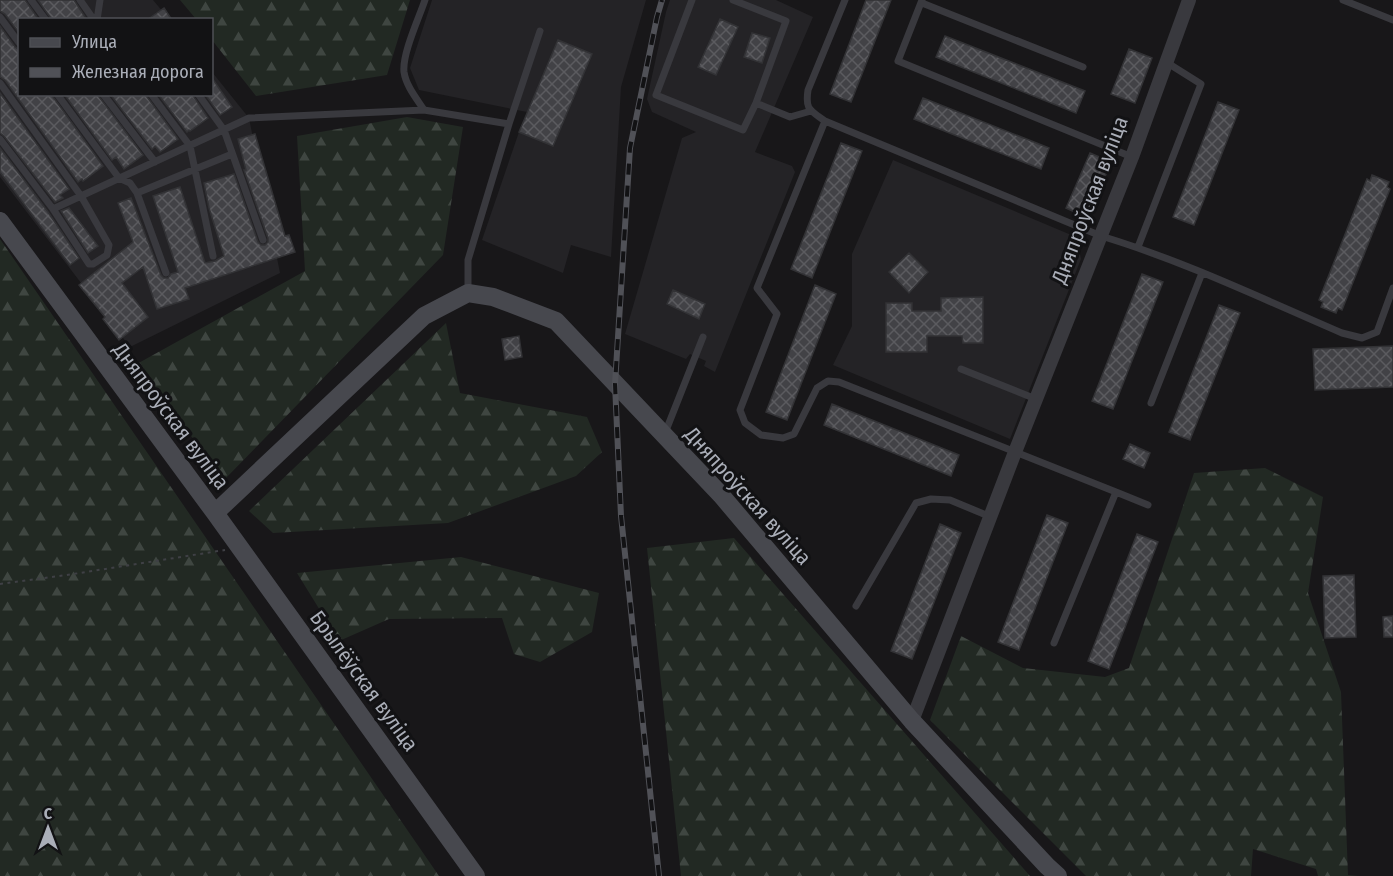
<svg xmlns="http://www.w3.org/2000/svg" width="1393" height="876" viewBox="0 0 1393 876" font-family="'Fira Sans Condensed',sans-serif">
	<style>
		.built { fill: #242326 }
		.forest { fill: url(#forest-firs) }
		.building { fill: url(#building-cross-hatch); stroke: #323235; stroke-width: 1.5 }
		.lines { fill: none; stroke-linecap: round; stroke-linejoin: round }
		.path { stroke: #3f4045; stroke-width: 2; stroke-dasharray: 3 4.5; stroke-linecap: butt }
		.lane { stroke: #39393e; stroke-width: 7 }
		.street { stroke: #39393e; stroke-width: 14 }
		.secondary { stroke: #47484e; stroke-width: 18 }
		.rail-casing { stroke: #505157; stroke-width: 6 }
		.rail { stroke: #121214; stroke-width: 4; stroke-dasharray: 11; stroke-linecap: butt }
		.labels { text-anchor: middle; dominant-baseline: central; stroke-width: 6; stroke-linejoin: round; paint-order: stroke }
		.street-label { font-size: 21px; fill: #aaaeb8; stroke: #121214 }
	</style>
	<defs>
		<pattern id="forest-firs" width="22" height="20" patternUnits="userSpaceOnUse" patternTransform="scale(1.5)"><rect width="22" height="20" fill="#222923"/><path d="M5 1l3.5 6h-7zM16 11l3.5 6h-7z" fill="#3f4641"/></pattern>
		<pattern id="building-cross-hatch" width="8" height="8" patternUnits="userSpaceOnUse" patternTransform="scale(1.5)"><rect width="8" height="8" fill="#424246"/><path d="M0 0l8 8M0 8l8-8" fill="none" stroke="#5b5b5f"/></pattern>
	</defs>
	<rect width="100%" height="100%" fill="#181719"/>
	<!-- built -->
	<path class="built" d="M0,0H153L169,19L20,20V94H212V72L249,118L280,273L130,347L0,177Z
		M432,0H646L621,87L611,257L571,245L563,273L482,240L519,132L527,112L419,90L410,68Z
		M670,0H776L813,17L755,152L792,166L795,172L715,372L704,366L706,361L690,354L686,359L625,334L682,138L696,132L652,112L647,99L666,12Z
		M893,160L1076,237L1081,259L1010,439L833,365L852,326V254Z"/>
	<!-- forest -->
	<path class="forest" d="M180,0H410L387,75L256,96L212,40V20L196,19Z
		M407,117L463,127L443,255L225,479L135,365L305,271L297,136Z
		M0,239L439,876H0Z
		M446,323L460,393L587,417L602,452L576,476L448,523L273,533L249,511Z
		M1265,468L1323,497L1308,593L1341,692L1348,875L1359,876H1318L1316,869L1253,849L1251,876H1086L930,720L961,636L1023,668L1105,677L1129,668L1194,473Z
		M734,538L1030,876H681L647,548Z
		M461,557L599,593L592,632L540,662L514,654L502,618L389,619L339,641L297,573Z"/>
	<!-- building -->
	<path class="building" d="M0,0H25L39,20H20V34L5,14L0,11Z
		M38,0H74L87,20H52Z
		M866,0H891L851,102L830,94Z
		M164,8L172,20H147Z
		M720,19L738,27L716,75L698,67Z
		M0,26L15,47L20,50V94H51L103,166L83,181L82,179L78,182L5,80L0,77Z
		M752,33L770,38L762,63L744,57Z
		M945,36L1085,91L1076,113L936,57Z
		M558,40L592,54L553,146L519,132Z
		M1129,49L1152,58L1135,103L1111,94Z
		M212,78L232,107L220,115L205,94H212Z
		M0,93L69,189L60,195L63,198L55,202L4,136L0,133Z
		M64,94H97L143,155L124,169L116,157L112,160Z
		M110,94H145L178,139L160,152L155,146L152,149Z
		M158,94H192L208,118L190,131L189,130L187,132Z
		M923,98L1049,148L1041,169L914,119Z
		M1218,102L1239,110L1194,225L1173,217Z
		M255,134L285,236L289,235L295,252L185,288L189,299L157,309L143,267L122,283L148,317L119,340L103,319L105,317L79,285L133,242L118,203L131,198L161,275L164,278H168L171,274L178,272L153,196L180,187L205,263L215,261L224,256L209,208L204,183L234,174L258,242L261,245H265L268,242V238L244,170H246L238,139Z
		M841,143L862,151L812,278L791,269Z
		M0,148L48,212L79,258L70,265L0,172Z
		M1090,153L1111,162L1088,218L1066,208Z
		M1372,175L1389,182L1387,187L1390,189L1342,310L1338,308L1336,313L1321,307L1323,302L1319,300L1367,179L1370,181Z
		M69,208L98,246L88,253L61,211Z
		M909,253L928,272L909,293L889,272Z
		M1142,274L1163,282L1113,409L1092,401Z
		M815,285L836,294L787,420L766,412Z
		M673,290L705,304L699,319L667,304Z
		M983,297V343H963L962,336H927V352H886V303H912V311H941V298Z
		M1219,305L1240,313L1190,440L1169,432Z
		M519,336L522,357L505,360L502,339Z
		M1393,346V387L1315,390L1313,349Z
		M832,404L959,455L951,476L824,425Z
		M1130,444L1150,453L1144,468L1123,459Z
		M1047,515L1068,523L1019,650L998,642Z
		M940,524L961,533L912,659L891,651Z
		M1137,534L1158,542L1109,669L1088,661Z
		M1354,575L1356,637L1325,638L1323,576Z
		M1393,616V637H1384L1383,617Z"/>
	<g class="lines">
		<!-- path -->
		<path class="path" d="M0,584L67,575L225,550"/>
		<!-- lane -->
		<path class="lane" d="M31,0L46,20
			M80,0L94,20
			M425,0C419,18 402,54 404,72C406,86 417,99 424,110L509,124
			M692,0L656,95L743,130L756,103L786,21L733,0
			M922,0L898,61L1132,157
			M1343,0L1393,20
			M922,3L1083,67
			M0,17L20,44
			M97,20L100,0
			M0,83L81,196L109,245L107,255L93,264H89L53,209L0,139
			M57,94L119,178L130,183L137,193L166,273
			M103,94L155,162
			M151,94L190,146L213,256
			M198,94L224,130L263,240
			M756,103L790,117L811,111
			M825,121C810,110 805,110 808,90L845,0
			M137,193L232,154
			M53,209L249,118L424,110
			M1138,247L1201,84L1166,62
			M468,293V260L509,124L540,31
			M961,369L1036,399
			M1151,403L1202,273
			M665,433L703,337
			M1116,492L1148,505
			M856,606L916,503L931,499L950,500L991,517
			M1054,643L1116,492L839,382L828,381L817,388L794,434L783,438L761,435L745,423L740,410L777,314L757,288L825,121L1101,236C1184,261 1263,299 1342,333L1362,338L1377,332L1393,288"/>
		<!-- street -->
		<path class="street" d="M912,721L1015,452L1132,157L1189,0"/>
		<!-- secondary -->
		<path class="secondary" d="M0,221L215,513L476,876
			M215,513L424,316L468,293L493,297L556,321L721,495L912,721L1047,866L1058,876"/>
		<!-- rail casing -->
		<g class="rail-casing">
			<path id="rail" d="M659,876L621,516L615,384L630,148L657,17L662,0"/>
		</g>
		<!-- rail -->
		<use href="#rail" class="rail"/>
	</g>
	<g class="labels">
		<!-- street labels -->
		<g class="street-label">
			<text transform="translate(1090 200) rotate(-69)">Дняпроўская вуліца</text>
			<text transform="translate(171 416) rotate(53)">Дняпроўская вуліца</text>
			<text transform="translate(748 496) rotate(48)">Дняпроўская вуліца</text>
			<text transform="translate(364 681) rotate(54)">Брылёўская вуліца</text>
		</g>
	</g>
	<!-- legend -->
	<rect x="18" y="18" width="195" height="78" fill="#121214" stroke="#4f5056" stroke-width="1.5"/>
	<rect x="30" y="38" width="30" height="9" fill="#47484e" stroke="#4f5056" stroke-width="1.5"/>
	<text x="72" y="48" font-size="18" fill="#aaaeb8">Улица</text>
	<rect x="30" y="68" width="30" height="9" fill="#505157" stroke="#4f5056" stroke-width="1.5"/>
	<text x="72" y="78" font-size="18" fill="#aaaeb8">Железная дорога</text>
	<!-- north arrow -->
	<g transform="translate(48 828)" stroke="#121214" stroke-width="4.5" paint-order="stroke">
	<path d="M0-4.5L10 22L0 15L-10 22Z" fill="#aaaeb8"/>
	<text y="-9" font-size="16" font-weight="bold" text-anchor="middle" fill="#aaaeb8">С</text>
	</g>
</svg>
